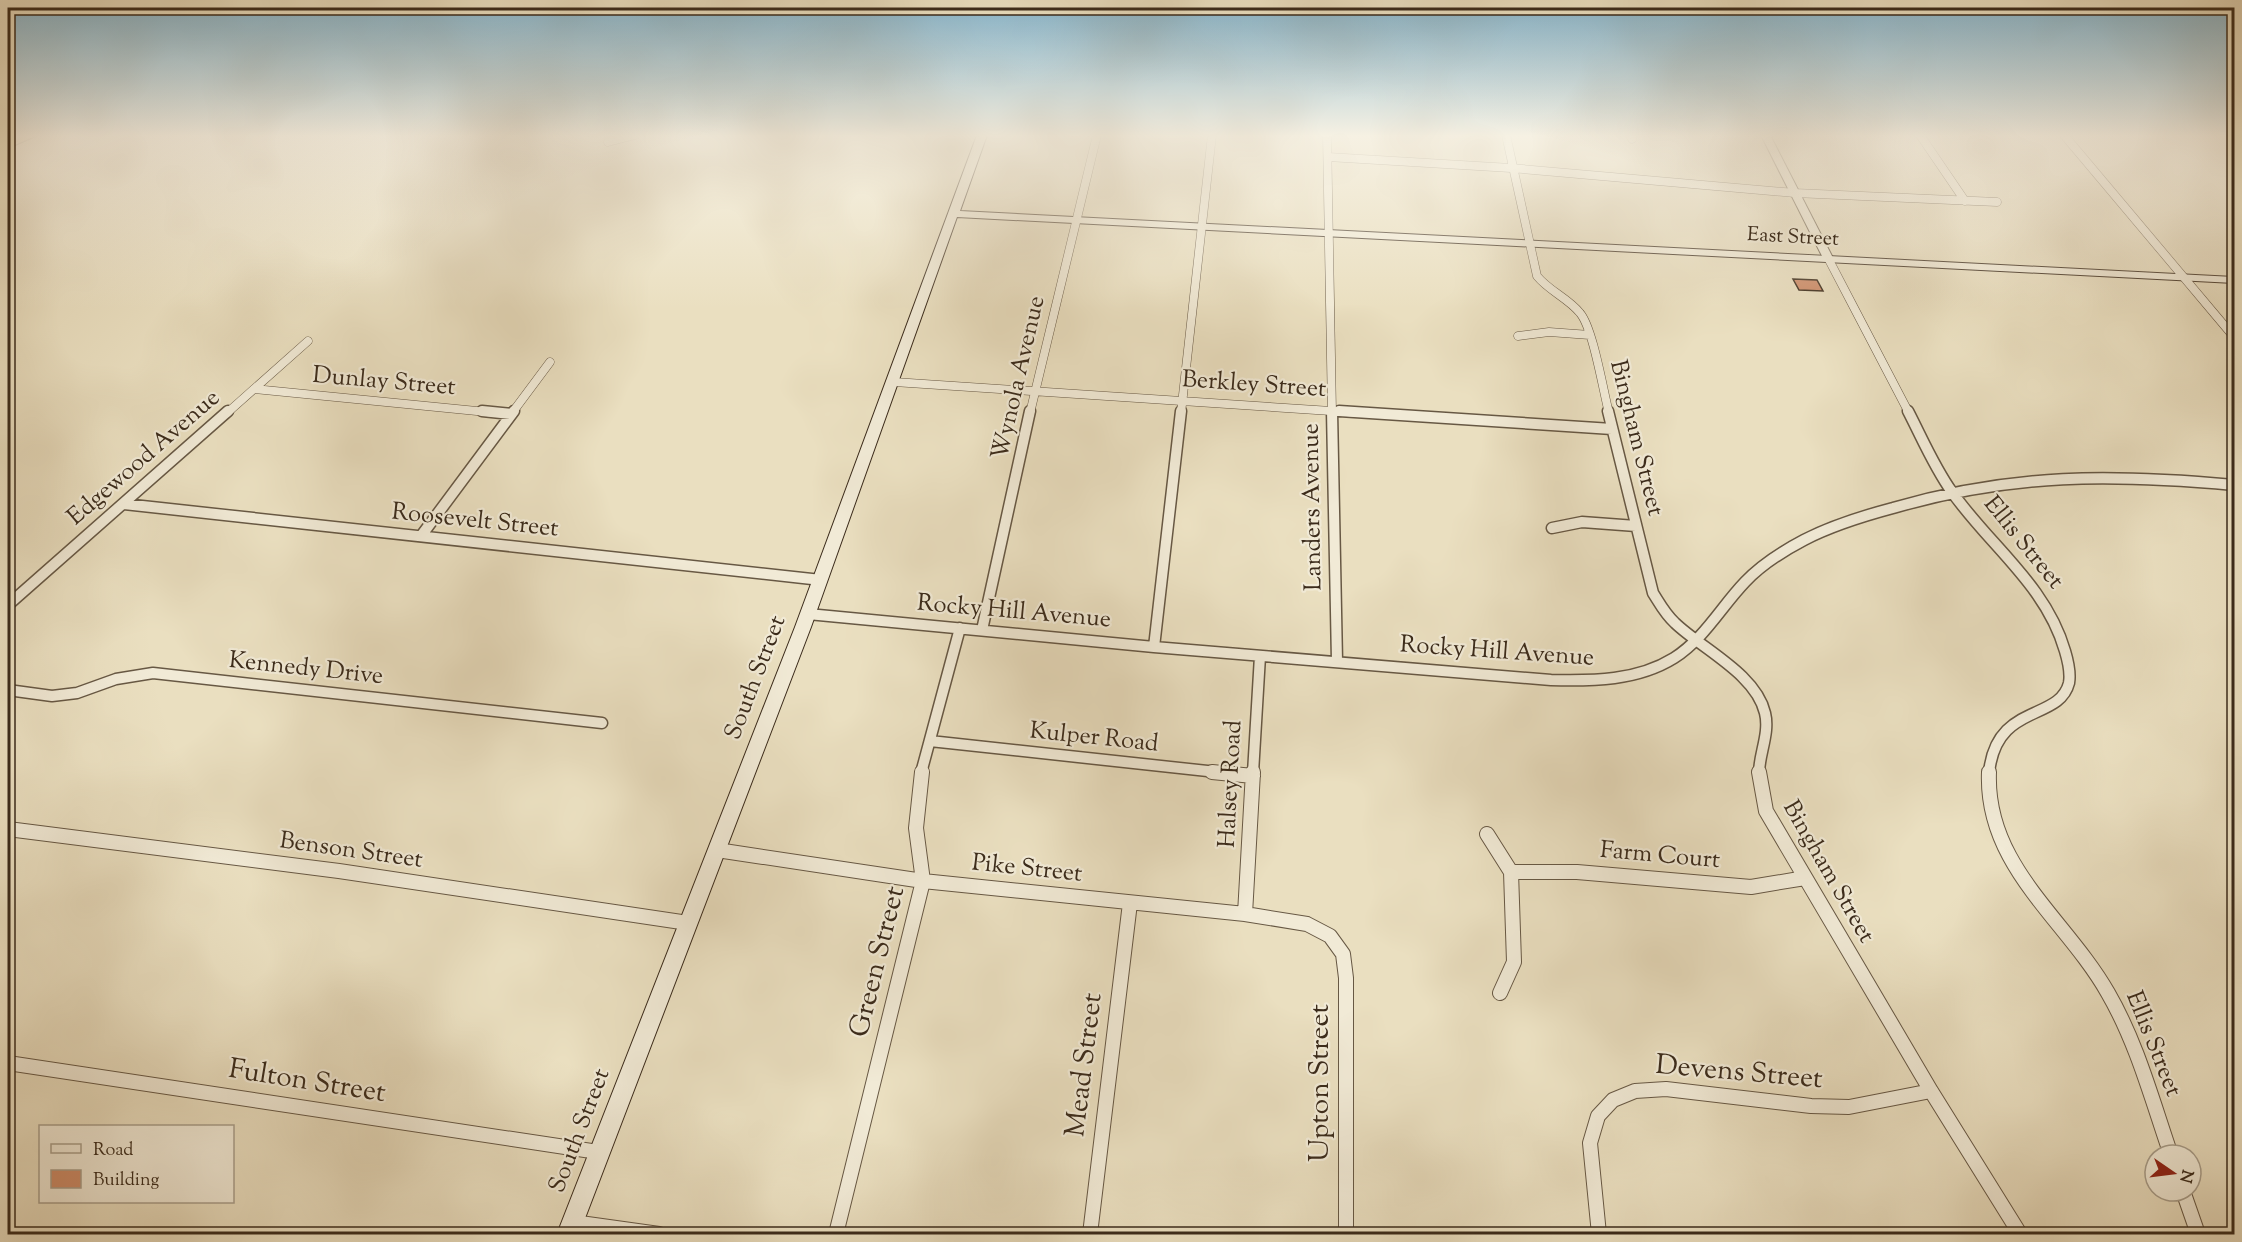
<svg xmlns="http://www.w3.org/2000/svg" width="2242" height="1242" viewBox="0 0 2242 1242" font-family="'Sorts Mill Goudy',serif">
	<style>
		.building { fill: #ce8c69; stroke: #3b2b1b; stroke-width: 1.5 }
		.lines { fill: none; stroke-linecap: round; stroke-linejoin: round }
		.minor-far2-casing { stroke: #675844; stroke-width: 9 }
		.minor-far1-casing { stroke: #675844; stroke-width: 13 }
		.minor-casing { stroke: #675844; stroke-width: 16 }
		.tertiary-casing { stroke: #675844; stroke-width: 2 }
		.secondary-casing { stroke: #3b2b1b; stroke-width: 2 }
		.motorway-casing { stroke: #3b2b1b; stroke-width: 2 }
		.minor-far2 { stroke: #f1ead6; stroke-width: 8 }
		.minor-far1 { stroke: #f1ead6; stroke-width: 10 }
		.minor { stroke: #f1ead6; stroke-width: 14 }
		.tertiary { fill: #f1ead6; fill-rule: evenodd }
		.secondary { fill: #f1ead6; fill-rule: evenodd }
		.motorway { fill: #e5c080; fill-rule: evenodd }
		.labels { text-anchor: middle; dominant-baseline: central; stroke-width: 4.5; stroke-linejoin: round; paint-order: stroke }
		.far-street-label { font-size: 20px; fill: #3b2b1b; stroke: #f1ead6 }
		.street-label { font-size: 24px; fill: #3b2b1b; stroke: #f1ead6 }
		.near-street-label { font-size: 28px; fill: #3b2b1b; stroke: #f1ead6 }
	</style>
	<rect width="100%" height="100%" fill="#eadfc0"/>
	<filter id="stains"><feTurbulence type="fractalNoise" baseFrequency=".00333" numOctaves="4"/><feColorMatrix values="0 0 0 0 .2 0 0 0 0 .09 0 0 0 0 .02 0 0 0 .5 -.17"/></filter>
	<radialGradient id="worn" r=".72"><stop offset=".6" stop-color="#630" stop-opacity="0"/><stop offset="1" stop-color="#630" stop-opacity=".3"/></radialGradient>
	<!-- building -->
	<path class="building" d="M1793,279L1817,280L1823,291L1799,290Z"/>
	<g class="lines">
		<!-- minor-far2 casing -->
		<g class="minor-far2-casing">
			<path id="minor-far2" d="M1327,135L1332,413
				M1506,135L1537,276C1549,291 1568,298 1580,313C1593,328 1603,390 1609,413
				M1630,135L1632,139
				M1920,135L1965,201
				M2064,135L2234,337
				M608,142L635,135
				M1328,157L1511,168L1795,193L1997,202
				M1828,258L1909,413
				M1518,336L1549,332L1590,335
				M894,382L1362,413
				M254,389L497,413
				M227,413L308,341
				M512,413L550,362
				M1030,413L1097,135
				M1181,413L1212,135"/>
		</g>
		<!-- minor-far1 casing -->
		<g class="minor-far1-casing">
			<path id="minor-far1" d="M482,411L511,414
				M1332,411L1337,661
				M1339,411L1612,429
				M1608,411L1653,593C1660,604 1665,614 1675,623C1702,649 1756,674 1765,713C1770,733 1759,754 1759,773
				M1908,411C1922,438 1934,467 1952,492C1990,546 2046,585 2065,651C2068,661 2071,672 2069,683C2059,722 1996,702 1989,773
				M124,504L821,580
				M1552,528L1582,522L1636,526
				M421,536L514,411
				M8,605L228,411
				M808,614L1154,647L1551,680C1593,681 1637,681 1674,658C1704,639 1721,607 1745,582C1761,565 1783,551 1804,540C1831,526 1863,516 1893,508C2013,473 2112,474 2234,485
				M982,630L1030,411
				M1154,647L1181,411
				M8,690L52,696L77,693L116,679L153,673L602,723
				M930,741L1226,773
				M921,773L960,628
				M1253,773L1260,656"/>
		</g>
		<!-- minor casing -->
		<g class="minor-casing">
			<path id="minor" d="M1212,772L1253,776
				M1759,772L1766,811L1931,1091L2020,1234
				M1989,772C1985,866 2066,919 2108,993C2137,1043 2152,1100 2171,1155
				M8,829L339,871L688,923
				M1487,834L1511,872L1514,962L1500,993
				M717,850L923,881L1245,914L1307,924L1330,936L1343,954L1346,978V1234
				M1511,872H1577L1751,887L1805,878
				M1245,914L1253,772
				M8,1063L598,1152
				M2183,1191L2198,1234
				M573,1222L659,1234
				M836,1234L923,881L916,828L922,772
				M1090,1234L1130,903
				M1599,1234L1590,1143L1598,1116L1613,1100L1635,1091L1666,1089L1811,1106L1849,1107L1931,1091"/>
		</g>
		<!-- tertiary casing -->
		<g class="tertiary-casing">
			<path id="tertiary" d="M1761,135H1770L1833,258L1832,260L1828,261L1823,258Z"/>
		</g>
		<!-- secondary casing -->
		<g class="secondary-casing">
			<path id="secondary" d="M977,135H987L960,211L2234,277V283L957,217L811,627L579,1234H557L795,627Z"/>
		</g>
		<!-- motorway casing -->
		<g class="motorway-casing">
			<path id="motorway" d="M19,135H38L8,148V140Z"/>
		</g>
		<!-- minor-far2 -->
		<use href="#minor-far2" class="minor-far2"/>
		<!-- minor-far1 -->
		<use href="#minor-far1" class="minor-far1"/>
		<!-- minor -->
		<use href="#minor" class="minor"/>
		<!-- tertiary -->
		<use href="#tertiary" class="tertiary"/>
		<!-- secondary -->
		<use href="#secondary" class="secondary"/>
		<!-- motorway -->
		<use href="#motorway" class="motorway"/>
	</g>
	<!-- sky -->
	<linearGradient id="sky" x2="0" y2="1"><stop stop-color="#88b8d0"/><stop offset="0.44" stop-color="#f6f1e3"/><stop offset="1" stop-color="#f6f1e3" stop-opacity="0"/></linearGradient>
	<rect width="2242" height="309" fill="url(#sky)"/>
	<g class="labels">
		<!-- far-street labels -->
		<g class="far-street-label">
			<text transform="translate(1793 238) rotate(3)">East Street</text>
		</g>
		<!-- street labels -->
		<g class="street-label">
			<text transform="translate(1019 378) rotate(-77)">Wynola Avenue</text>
			<text transform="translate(384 382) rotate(5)">Dunlay Street</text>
			<text transform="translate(1254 385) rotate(4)">Berkley Street</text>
			<text transform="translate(1636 438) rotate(76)">Bingham Street</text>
			<text transform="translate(144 458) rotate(-41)">Edgewood Avenue</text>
			<text transform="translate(1313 507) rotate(-91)">Landers Avenue</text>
			<text transform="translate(475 521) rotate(6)">Roosevelt Street</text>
			<text transform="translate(2023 543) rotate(51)">Ellis Street</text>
			<text transform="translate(1014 612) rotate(5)">Rocky Hill Avenue</text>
			<text transform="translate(1497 652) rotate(4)">Rocky Hill Avenue</text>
			<text transform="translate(306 669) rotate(6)">Kennedy Drive</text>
			<text transform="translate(756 678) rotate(-69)">South Street</text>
			<text transform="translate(1094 738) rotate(6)">Kulper Road</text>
			<text transform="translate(1231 784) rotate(-87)">Halsey Road</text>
			<text transform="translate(351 851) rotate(8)">Benson Street</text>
			<text transform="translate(1660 856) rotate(5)">Farm Court</text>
			<text transform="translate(1027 869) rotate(6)">Pike Street</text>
			<text transform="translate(1828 872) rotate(60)">Bingham Street</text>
			<text transform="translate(2153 1044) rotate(68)">Ellis Street</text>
			<text transform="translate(580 1131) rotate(-69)">South Street</text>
		</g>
		<!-- near-street labels -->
		<g class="near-street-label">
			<text transform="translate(878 962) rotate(-76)">Green Street</text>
			<text transform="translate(1085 1065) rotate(-83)">Mead Street</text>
			<text transform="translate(1739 1073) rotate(5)">Devens Street</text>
			<text transform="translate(307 1082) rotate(9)">Fulton Street</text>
			<text transform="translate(1321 1083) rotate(-90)">Upton Street</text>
		</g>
	</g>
	<!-- margin -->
	<rect width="2242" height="1242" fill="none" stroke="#eadfc0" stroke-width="30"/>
	<rect x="9" y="9" width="2224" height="1224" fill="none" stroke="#3b2b1b" stroke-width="3"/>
	<rect x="15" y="15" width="2212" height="1212" fill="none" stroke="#3b2b1b" stroke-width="1.5"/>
	<!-- legend -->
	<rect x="39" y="1125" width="195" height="78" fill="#f1ead6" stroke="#a89e8b" stroke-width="1.5"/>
	<rect x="51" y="1144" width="30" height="9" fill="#f1ead6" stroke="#a89e8b" stroke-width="1.5"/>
	<text x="93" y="1155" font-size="18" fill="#3b2b1b">Road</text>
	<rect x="51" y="1170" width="30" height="18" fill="#ce8c69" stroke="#a89e8b" stroke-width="1.5"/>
	<text x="93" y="1185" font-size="18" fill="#3b2b1b">Building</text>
	<!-- north arrow -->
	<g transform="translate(2173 1173) rotate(104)"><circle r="28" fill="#f1ead6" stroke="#a89e8b" stroke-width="1.5"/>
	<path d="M0-4.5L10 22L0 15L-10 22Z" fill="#8f2418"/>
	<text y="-9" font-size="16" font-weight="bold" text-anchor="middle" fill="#3b2b1b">N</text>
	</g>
	<rect width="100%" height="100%" filter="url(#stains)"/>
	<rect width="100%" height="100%" fill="url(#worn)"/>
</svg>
